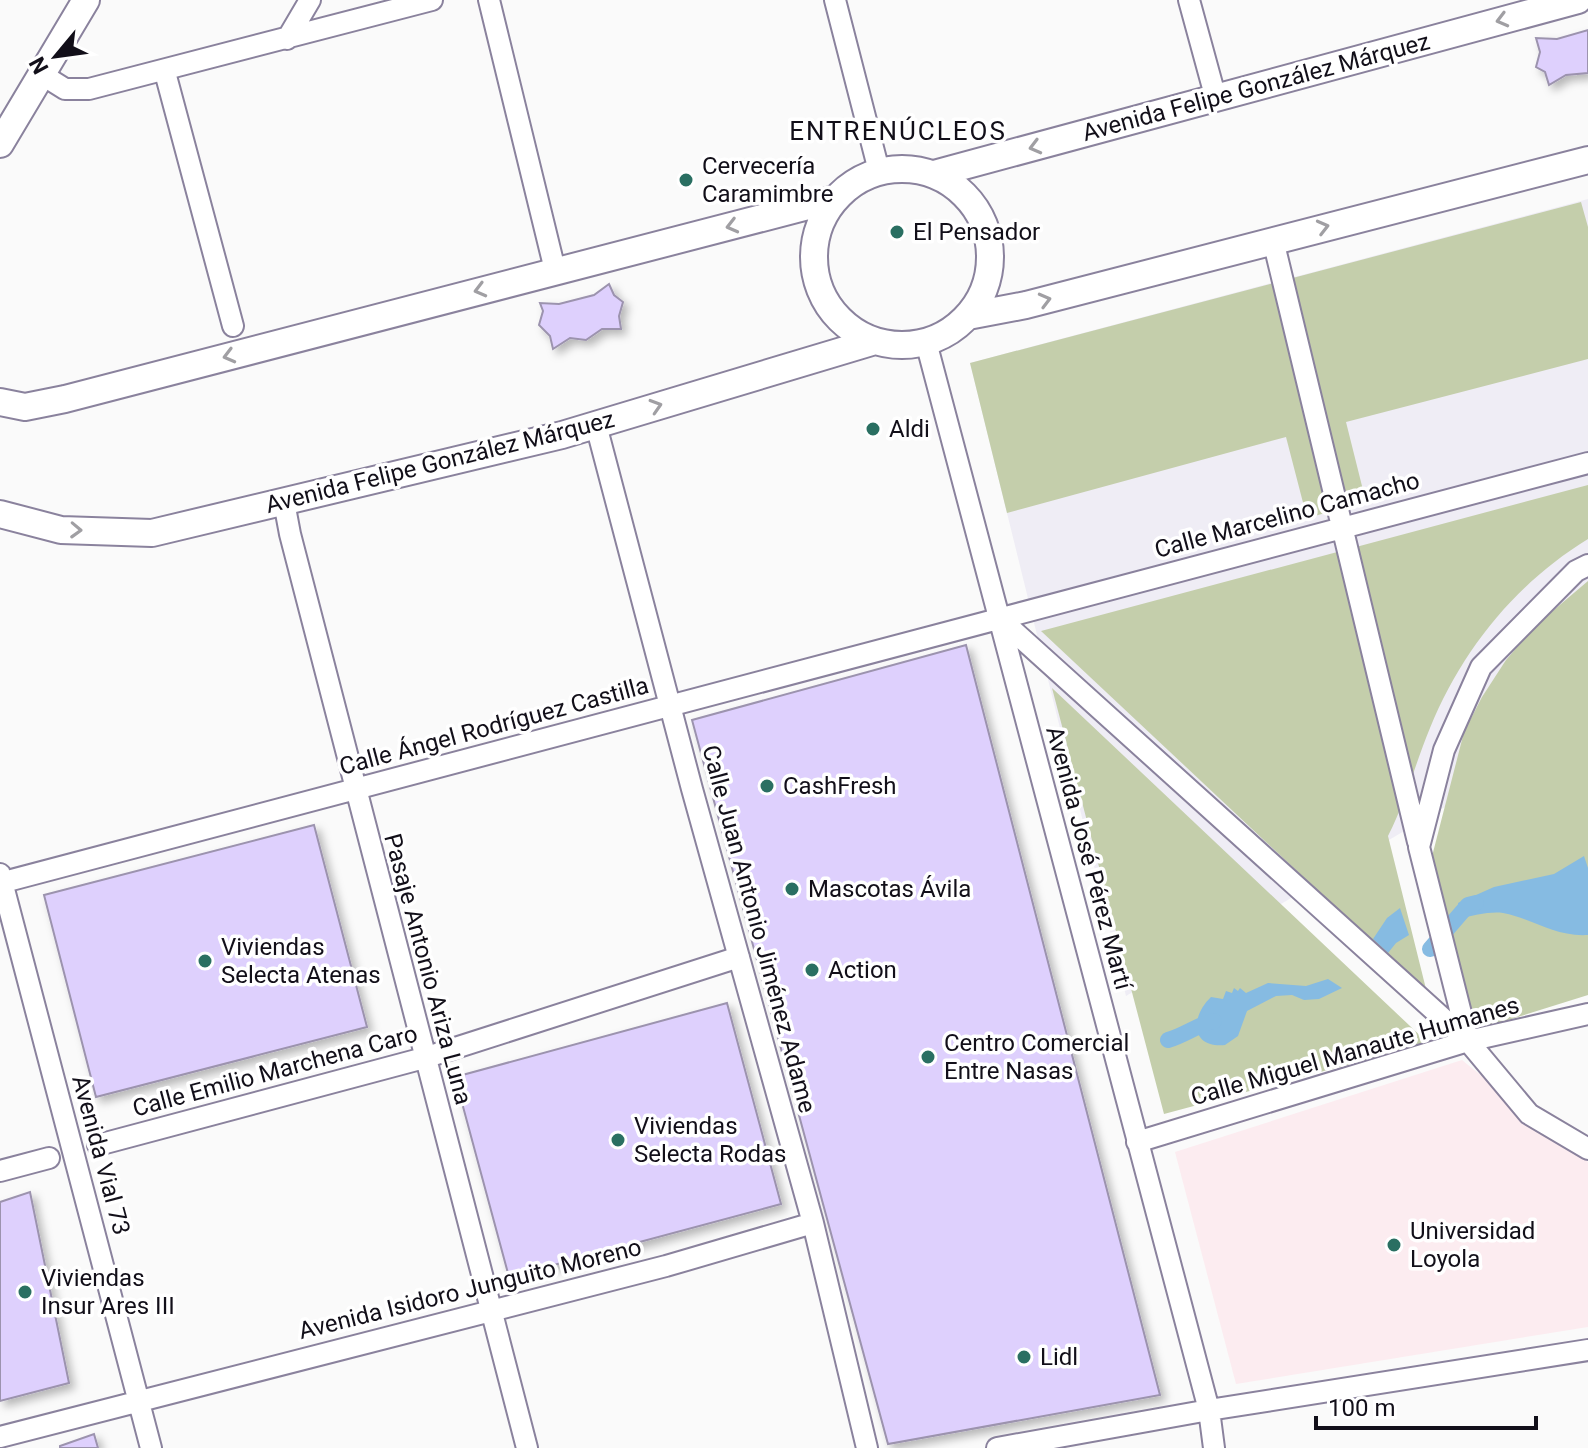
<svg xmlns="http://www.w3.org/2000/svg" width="1588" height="1448" viewBox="0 0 1588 1448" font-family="Roboto,sans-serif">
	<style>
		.built { fill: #efedf5 }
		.education { fill: #fcecf0 }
		.green { fill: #c4ceab }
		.water { fill: #86bbe2 }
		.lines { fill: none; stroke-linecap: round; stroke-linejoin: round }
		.canal { stroke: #86bbe2; stroke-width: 16 }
		.building { fill: #ded0fd; stroke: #9c93ae; stroke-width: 2; filter: url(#shadow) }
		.minor-casing { stroke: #8a829d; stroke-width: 24 }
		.major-casing { stroke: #8a829d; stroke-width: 30 }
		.minor { stroke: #fff; stroke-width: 20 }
		.major { stroke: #fff; stroke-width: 26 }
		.oneway { stroke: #a09fa3 }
		.poi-dot { fill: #2a6f62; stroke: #fff; stroke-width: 3 }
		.labels { text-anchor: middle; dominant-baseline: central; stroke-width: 7; stroke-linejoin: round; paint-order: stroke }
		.street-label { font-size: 24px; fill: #120f19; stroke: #fff }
		.poi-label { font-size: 24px; fill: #120f19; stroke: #fff; text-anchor: start }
		.neighbourhood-label { font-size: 26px; letter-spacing: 2px; fill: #120f19; stroke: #fff }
	</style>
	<defs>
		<filter id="shadow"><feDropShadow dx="5" dy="5" stdDeviation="4" flood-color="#0004"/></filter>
	</defs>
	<rect width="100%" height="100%" fill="#fafafa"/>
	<!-- built -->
	<path class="built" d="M1588,199V749L1443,808L1126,996L970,363Z"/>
	<!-- education -->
	<path class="education" d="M1462,1060L1588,1162V1327L1236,1384L1175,1152Z"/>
	<!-- green -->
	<path class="green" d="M1581,202L1588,227V359L1346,422L1366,502L1307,518L1286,437L1007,513L970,363Z
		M1588,485V539C1515,584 1462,650 1430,728C1415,764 1406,801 1388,836L1427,993L1041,631Z
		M1588,581V995L1460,1035L1428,872L1464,732L1482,697L1506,660L1535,626Z
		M1052,688L1428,1043L1164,1114Z"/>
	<!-- water -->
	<path class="water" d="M1584,856L1588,868V935C1555,937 1534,919 1503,913C1490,911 1473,916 1460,918L1458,903L1494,887L1554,874Z
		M1400,908L1409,935L1396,943L1388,953L1373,939L1387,918Z
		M1328,979L1342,988L1319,999L1304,1000L1292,995L1276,996L1247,1011L1238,1036L1225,1045C1189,1048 1191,1016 1211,997L1223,999L1226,991L1232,993L1234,988L1238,991L1240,988L1246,993L1268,983L1306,986Z"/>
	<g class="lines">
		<!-- canal -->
		<path class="canal" d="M1430,949L1468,905L1476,903
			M1168,1040C1185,1035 1197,1025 1214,1021"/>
	</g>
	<!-- building -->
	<path class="building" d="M1588,30V73L1566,75L1549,85L1545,72L1536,67L1540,52L1536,38L1557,39Z
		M609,284L614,295L623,302L619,316L621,329H602L586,340L570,338L553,349L550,336L539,325L543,311L540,303L559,304L594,295Z
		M966,645L1160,1395L888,1444L692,720Z
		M314,825L367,1027L96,1097L44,895Z
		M727,1003L781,1204L509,1277L455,1077Z
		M30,1192L69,1383L0,1401V1202Z
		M94,1434L98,1448H60V1446Z"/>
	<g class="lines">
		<!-- minor casing -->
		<g class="minor-casing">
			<path id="minor" d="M489,0L555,270
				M835,0L879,171
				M1189,0L1216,99
				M287,39L310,0
				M41,74L65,89H89L432,0
				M166,76L233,326
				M1273,240L1418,842
				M926,342L1209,1410L1214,1448
				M596,425L692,789L813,1223L867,1448
				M284,502L290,534L527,1448
				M1588,565L1576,571L1481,667L1444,750L1419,847L1468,1041L1529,1114L1588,1149
				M999,618L1468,1041
				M0,874L151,1448
				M0,883L1588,463
				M1137,1142L1468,1041L1588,1014
				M98,1145L424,1058L739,957
				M0,1171L49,1158
				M0,1437L666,1266L813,1223
				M997,1448L1209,1410L1588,1350"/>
		</g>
		<!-- major casing -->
		<g class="major-casing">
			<path id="major" d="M0,144L86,0
				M814 257a88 88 0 1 1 176 0a88 88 0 1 1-176 0Z
				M934,174L1578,0
				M968,316L1026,305L1588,160
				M0,402L25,407L65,399L835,199
				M0,514L61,530L152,533L562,435L875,341"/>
		</g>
		<!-- minor -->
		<use href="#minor" class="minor"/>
		<!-- major -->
		<use href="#major" class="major"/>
	</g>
	<!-- one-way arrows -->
	<defs><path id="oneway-chevron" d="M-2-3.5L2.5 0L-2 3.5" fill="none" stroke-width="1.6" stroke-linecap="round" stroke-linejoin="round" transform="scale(2)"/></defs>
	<g class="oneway">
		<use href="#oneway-chevron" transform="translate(1502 20) rotate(165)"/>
		<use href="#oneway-chevron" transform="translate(1035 147) rotate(165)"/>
		<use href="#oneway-chevron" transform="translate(732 226) rotate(166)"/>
		<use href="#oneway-chevron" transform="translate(1323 227) rotate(-14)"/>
		<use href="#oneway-chevron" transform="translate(480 290) rotate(165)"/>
		<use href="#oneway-chevron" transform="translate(1045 300) rotate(-15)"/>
		<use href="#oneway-chevron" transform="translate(229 356) rotate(165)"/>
		<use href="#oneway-chevron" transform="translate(656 406) rotate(-17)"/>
		<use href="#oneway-chevron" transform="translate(76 530) rotate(2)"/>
	</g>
	<!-- markers -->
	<g class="poi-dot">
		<circle cx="686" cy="180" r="8"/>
		<circle cx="897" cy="232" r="8"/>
		<circle cx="873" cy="429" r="8"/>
		<circle cx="767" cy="786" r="8"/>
		<circle cx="792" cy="889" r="8"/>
		<circle cx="205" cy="961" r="8"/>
		<circle cx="812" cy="970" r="8"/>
		<circle cx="928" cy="1057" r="8"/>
		<circle cx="618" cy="1140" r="8"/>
		<circle cx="1394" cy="1245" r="8"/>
		<circle cx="25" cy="1292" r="8"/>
		<circle cx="1024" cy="1357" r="8"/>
	</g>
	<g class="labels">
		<!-- street labels -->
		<g class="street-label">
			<text transform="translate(1256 87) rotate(-15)">Avenida Felipe González Márquez</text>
			<text transform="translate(440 462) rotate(-14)">Avenida Felipe González Márquez</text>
			<text transform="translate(1287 515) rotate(-15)">Calle Marcelino Camacho</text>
			<text transform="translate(494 726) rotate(-15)">Calle Ángel Rodríguez Castilla</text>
			<text transform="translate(1089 858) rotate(75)">Avenida José Pérez Martí</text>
			<text transform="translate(759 929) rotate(75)">Calle Juan Antonio Jiménez Adame</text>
			<text transform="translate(428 969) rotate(75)">Pasaje Antonio Ariza Luna</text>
			<text transform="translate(1355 1051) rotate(-16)">Calle Miguel Manaute Humanes</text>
			<text transform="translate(275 1071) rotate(-15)">Calle Emilio Marchena Caro</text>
			<text transform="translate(101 1155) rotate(75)">Avenida Vial 73</text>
			<text transform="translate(470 1289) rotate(-14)">Avenida Isidoro Junguito Moreno</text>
		</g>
		<!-- poi labels -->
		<g class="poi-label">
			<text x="702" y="166">Cervecería<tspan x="702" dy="28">Caramimbre</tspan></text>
			<text x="913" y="232">El Pensador</text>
			<text x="889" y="429">Aldi</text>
			<text x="783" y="786">CashFresh</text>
			<text x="808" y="889">Mascotas Ávila</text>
			<text x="221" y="947">Viviendas<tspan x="221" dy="28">Selecta Atenas</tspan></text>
			<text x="828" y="970">Action</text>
			<text x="944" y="1043">Centro Comercial<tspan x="944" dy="28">Entre Nasas</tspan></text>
			<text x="634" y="1126">Viviendas<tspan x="634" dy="28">Selecta Rodas</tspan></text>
			<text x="1410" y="1231">Universidad<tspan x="1410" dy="28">Loyola</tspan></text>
			<text x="41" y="1278">Viviendas<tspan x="41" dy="28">Insur Ares III</tspan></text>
			<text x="1040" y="1357">Lidl</text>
		</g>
		<!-- neighbourhood labels -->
		<g class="neighbourhood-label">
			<text x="898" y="131">ENTRENÚCLEOS</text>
		</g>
	</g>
	<!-- north arrow -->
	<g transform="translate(56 56) rotate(241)" stroke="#ffffff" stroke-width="6" paint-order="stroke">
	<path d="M0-6L14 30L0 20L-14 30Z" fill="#120f19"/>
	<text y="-12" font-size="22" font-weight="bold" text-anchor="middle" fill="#120f19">N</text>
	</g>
	<!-- scale -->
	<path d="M1316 1416v12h220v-12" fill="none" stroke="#120f19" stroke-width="4"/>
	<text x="1328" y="1416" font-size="24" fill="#120f19" stroke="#ffffff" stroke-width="6" paint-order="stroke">100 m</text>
</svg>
